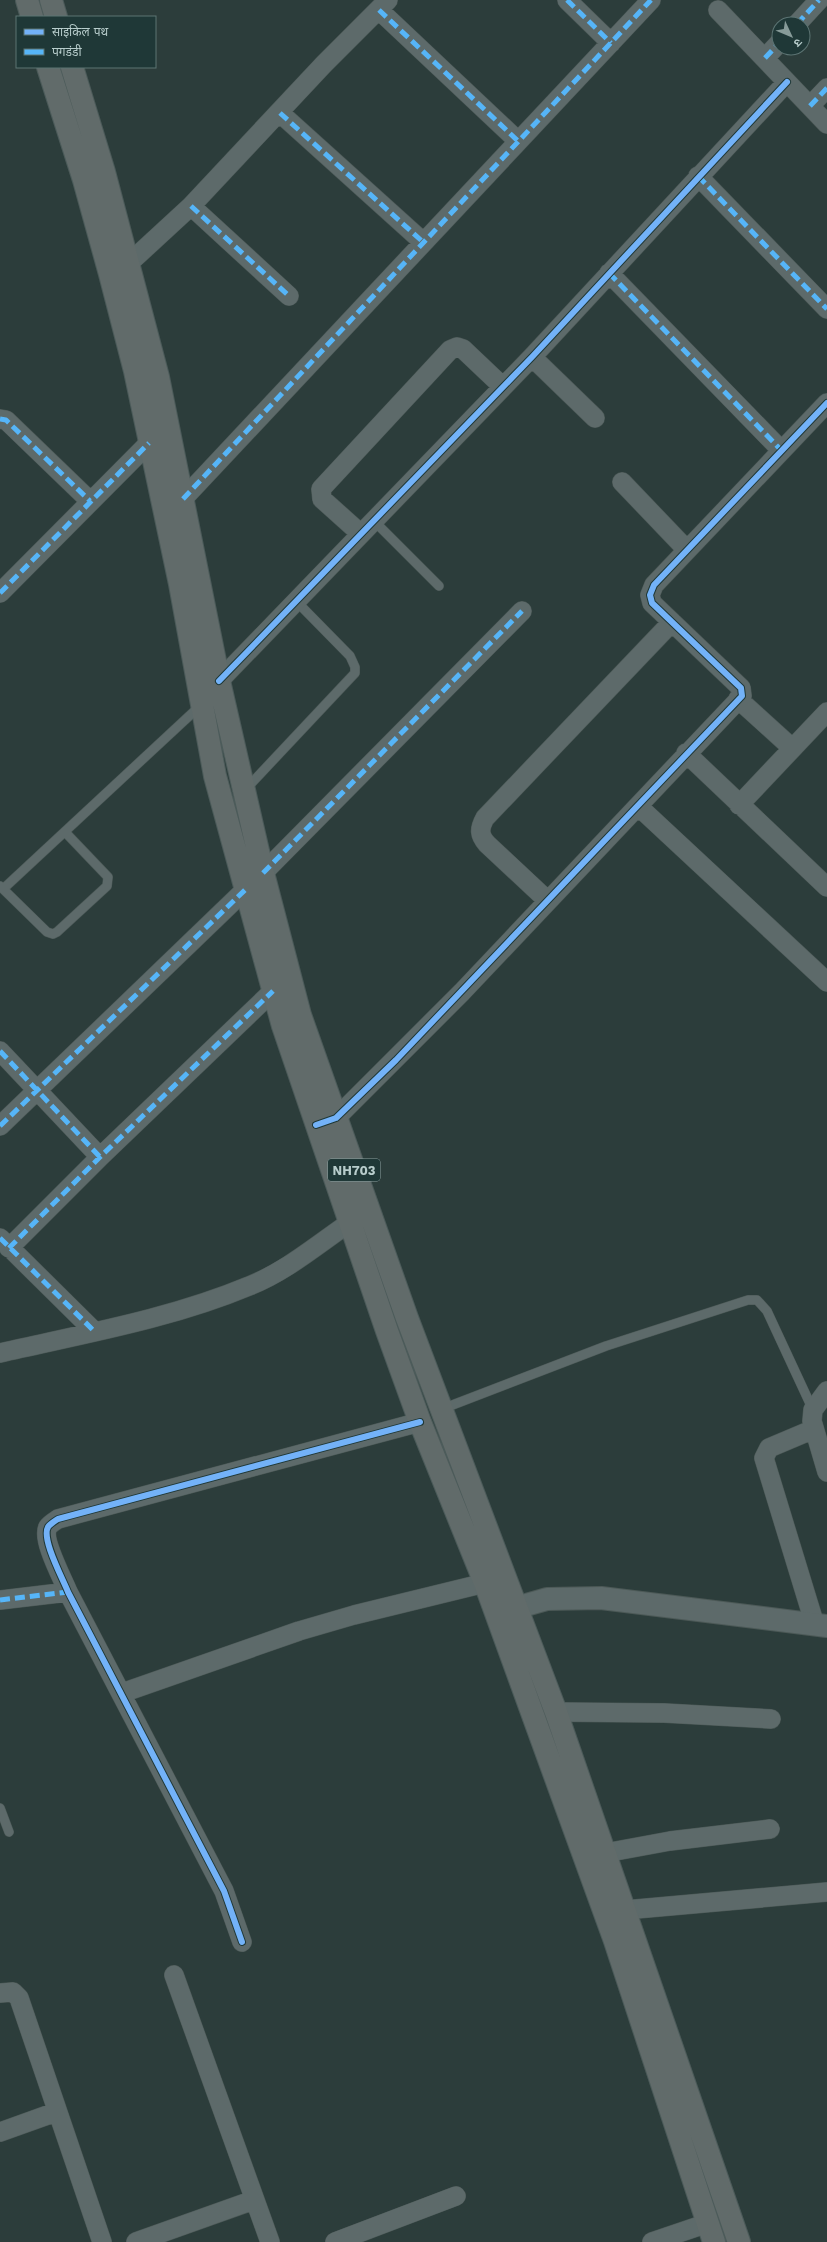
<svg xmlns="http://www.w3.org/2000/svg" width="827" height="2242" viewBox="0 0 827 2242" font-family="'Work Sans','Noto Sans Devanagari',sans-serif">
	<style>
		.lines { fill: none; stroke-linecap: round; stroke-linejoin: round }
		.service-casing { stroke: #4c5957; stroke-width: 10 }
		.minor-casing { stroke: #4c5957; stroke-width: 20 }
		.tertiary-casing { stroke: #4c5957; stroke-width: 24 }
		.trunk-casing { stroke: #4c5b5a; stroke-width: 24 }
		.service { stroke: #5d6a6a; stroke-width: 9 }
		.minor { stroke: #5d6a6a; stroke-width: 19 }
		.tertiary { stroke: #5d6a6a; stroke-width: 22 }
		.trunk { stroke: #616b6a; stroke-width: 22 }
		.quiet { stroke: #56b5f8; stroke-width: 5; stroke-dasharray: 10 5; stroke-linecap: butt }
		.cycleway-casing { stroke: #1f3837; stroke-width: 8 }
		.cycleway { stroke: #73b2f8; stroke-width: 6 }
		.labels { text-anchor: middle; dominant-baseline: central; stroke-width: 3; stroke-linejoin: round; paint-order: stroke }
		.shield { fill: #1f3837; stroke: #8aa09f; stroke-width: 1 }
		.shield-label { font-size: 13px; font-weight: bold; fill: #b8cdcc }
	</style>
	<rect width="100%" height="100%" fill="#2c3d3b"/>
	<g class="lines">
		<!-- service casing -->
		<g class="service-casing">
			<path id="service" d="M374,521L439,586
				M245,790L355,673V667L350,656L297,602
				M0,886L47,932L53,934L57,932L107,886L108,877L65,832
				M3,889L201,705
				M442,1409L606,1346L748,1300H757L767,1311L813,1410
				M0,1808L9,1832"/>
		</g>
		<!-- minor casing -->
		<g class="minor-casing">
			<path id="minor" d="M567,0L611,43
				M379,10L518,141
				M718,10L827,124
				M797,24L819,0
				M765,58L779,43
				M810,106L827,88
				M280,113L423,242
				M698,176L827,309
				M191,206L289,296
				M116,271L127,265L191,206L324,64L388,0
				M609,273L781,450
				M532,357L595,418
				M0,419L6,420L90,501
				M622,482L687,550
				M183,499L651,0
				M361,534L322,499L321,489L450,350L457,347L463,349L502,386
				M0,593L149,443
				M219,681L532,357L787,82
				M738,699L792,748
				M686,753L827,887
				M739,805L827,712
				M638,806L827,982
				M263,873L522,611
				M548,901L487,844C479,835 479,829 485,818L672,622
				M0,1051L100,1157
				M324,1123L336,1118L462,992L742,696L741,688L652,603L650,595L654,585L827,403
				M0,1126L246,889
				M0,1238L94,1331
				M9,1248L100,1157L273,991
				M0,1353C83,1334 170,1319 249,1286C285,1272 317,1245 349,1223
				M827,1391L813,1410L812,1421L827,1472
				M814,1429L769,1448L764,1458L815,1625
				M0,1600L68,1592
				M122,1693L299,1631L354,1615L485,1583
				M556,1712L664,1713L771,1719
				M605,1853L670,1841L770,1829
				M625,1910L827,1892
				M242,1942L224,1891L68,1592C63,1579 41,1539 48,1527C50,1524 55,1521 58,1519L420,1422
				M174,1975L270,2242
				M0,1993L13,1992L19,1998L102,2242
				M0,2132L56,2112
				M136,2242L254,2200
				M335,2242L456,2196
				M652,2242L708,2223"/>
		</g>
		<!-- tertiary casing -->
		<g class="tertiary-casing">
			<path id="tertiary" d="M498,1613L547,1599L601,1598L827,1626"/>
		</g>
		<!-- trunk casing -->
		<g class="trunk-casing">
			<path id="trunk" d="M27,0L32,17
				M51,0L56,17
				M48,67L84,180L110,274L135,371L180,584L215,776L283,1026L387,1331L420,1422L485,1583L615,1941L714,2242
				M72,67L104,172L158,377L219,681L263,873L300,1015L407,1318L556,1712L739,2242"/>
		</g>
		<!-- service -->
		<use href="#service" class="service"/>
		<!-- minor -->
		<use href="#minor" class="minor"/>
		<!-- tertiary -->
		<use href="#tertiary" class="tertiary"/>
		<!-- trunk -->
		<use href="#trunk" class="trunk"/>
		<!-- quiet -->
		<path class="quiet" d="M567,0L611,43
			M379,10L518,141
			M797,24L819,0
			M765,58L779,43
			M810,106L827,88
			M280,113L423,242
			M698,176L827,309
			M191,206L289,296
			M609,273L781,450
			M0,419L6,420L90,501
			M183,499L651,0
			M0,593L149,443
			M263,873L522,611
			M0,1051L100,1157
			M0,1126L246,889
			M0,1238L94,1331
			M9,1248L100,1157L273,991
			M0,1600L68,1592"/>
		<!-- cycleway casing -->
		<g class="cycleway-casing">
			<path id="cycleway" d="M219,681L532,357L787,82
				M316,1125L336,1118L396,1060L742,696L741,688L652,603L650,595L654,585L827,403
				M242,1942L224,1891L68,1592C63,1579 41,1539 48,1527C50,1524 55,1521 58,1519L420,1422"/>
		</g>
		<!-- cycleway -->
		<use href="#cycleway" class="cycleway"/>
	</g>
	<g class="labels">
		<!-- shield labels -->
		<rect class="shield" x="328" y="1159" width="52" height="22" rx="3"/>
		<g class="shield-label">
			<text x="354" y="1170">NH703</text>
		</g>
	</g>
	<!-- legend -->
	<rect x="16" y="16" width="140" height="52" fill="#1f3837" stroke="#5c7473"/>
	<rect x="24" y="29" width="20" height="6" fill="#73b2f8" stroke="#5c7473"/>
	<text x="52" y="36" font-size="12" fill="#b8cdcc">साइकिल पथ</text>
	<rect x="24" y="49" width="20" height="6" fill="#56b5f8" stroke="#5c7473"/>
	<text x="52" y="56" font-size="12" fill="#b8cdcc">पगडंडी</text>
	<!-- north arrow -->
	<g transform="translate(791 36) rotate(134)"><circle r="19" fill="#1f3837" stroke="#5c7473"/>
	<path d="M0-3L7 15L0 10L-7 15Z" fill="#879b99"/>
	<text y="-6" font-size="11" font-weight="bold" text-anchor="middle" fill="#b8cdcc">उ</text>
	</g>
</svg>
